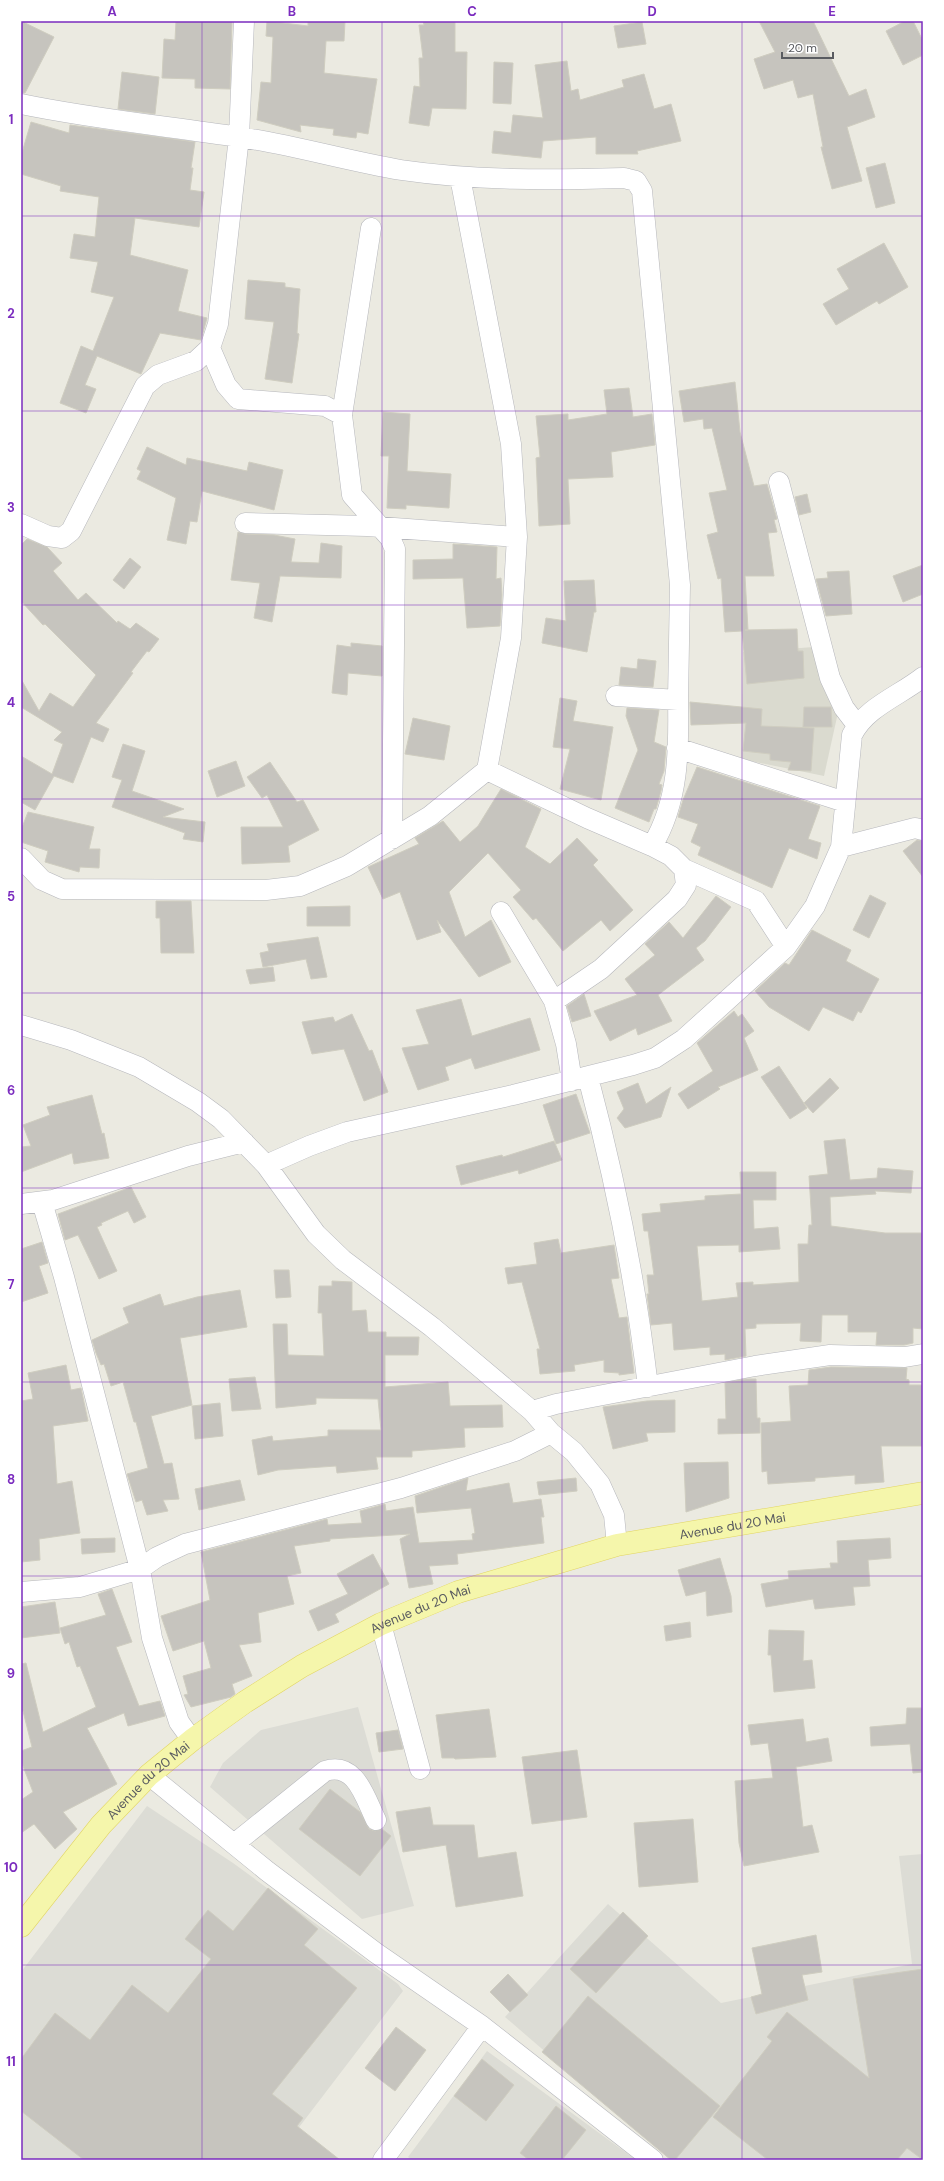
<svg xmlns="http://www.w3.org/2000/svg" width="944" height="2181" viewBox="0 0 944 2181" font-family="'DM Sans',sans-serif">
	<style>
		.industrial { fill: #dcdcd5 }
		.education { fill: #dadacf }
		.building { fill: #c6c4be; stroke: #cfcdc0 }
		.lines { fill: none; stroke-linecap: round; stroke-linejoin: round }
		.minor-casing { stroke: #b6b7bc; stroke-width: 21 }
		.major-casing { stroke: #e2d563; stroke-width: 23 }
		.minor { stroke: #fff; stroke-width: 20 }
		.major { stroke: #f5f6ab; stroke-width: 22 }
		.grid { fill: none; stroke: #7b2cbf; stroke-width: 1; stroke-opacity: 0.55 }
		.labels { text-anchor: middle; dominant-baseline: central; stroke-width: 4; stroke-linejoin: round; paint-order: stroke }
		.street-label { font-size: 13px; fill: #595b60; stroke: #fff }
		.neatline { fill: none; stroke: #7b2cbf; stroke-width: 1.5 }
		.grid-label { font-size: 13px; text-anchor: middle; font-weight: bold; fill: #7b2cbf }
	</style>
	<rect width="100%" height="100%" fill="#ebeae1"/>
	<!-- industrial -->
	<path class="industrial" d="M358,1707L414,1906L362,1919L210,1787L223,1763L261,1730Z
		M147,1806L233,1863L398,1984L403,1991L274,2160H21V1972Z
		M923,1854V2160H671L505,2017L608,1904L721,2003L912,1964L899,1856Z
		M487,2051L636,2160H412L408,2157Z"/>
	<!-- education -->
	<path class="education" d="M814,647L839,708L824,776L741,759L743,652Z"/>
	<!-- building -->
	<path class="building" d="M21,21L54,37L25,93H21Z
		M176,21H232L230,89L195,88V79L162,78L164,39L175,40Z
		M267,21L308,26V21H345L344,41H326L324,73L377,79L368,134L357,132L356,138L333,135L334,129L300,125L301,132L257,120L261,82L271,83L273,37L266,36Z
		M423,21H455V52H467L466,109L432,108L429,126L409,123L414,86L420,87L419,58H423L419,25H424Z
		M759,21H813L849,96L866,89L875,117L847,127L862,181L832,189L821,147H823L813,94L798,98L793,80L764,89L754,59L775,52Z
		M905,21H913L923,41V55L903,65L886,31Z
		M642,22L646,44L618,48L614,26Z
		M567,61L571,91L578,89L580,100L624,87L622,80L644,74L654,109L671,104L681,141L637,151L638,154H596V137L543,141L541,158L492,153L494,131L511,133L513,115L543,118L535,65Z
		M494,62L513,63L511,104L493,103Z
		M122,72L159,77L155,114L118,109Z
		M31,122L69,133L70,125L195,142L191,168H193L190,190L204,192L199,227L135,218L130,255L188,270L178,311L207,318L201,340L160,333L141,374L97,356L85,385L96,389L86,413L60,403L81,346L93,351L114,297L91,292L98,262L70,258L74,234L95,237L99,197L60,191L61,186L21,174V156Z
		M885,163L895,203L876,208L866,168Z
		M884,243L908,287L879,304L877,301L836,325L823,304L849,289L837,269Z
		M248,280L285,283V287L300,289L297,333L299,334L292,383L265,379L274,322L245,319Z
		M735,382L740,432L754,486L767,484L777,519L774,520L777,532L768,533L774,576H745L748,630H745L797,629L798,651H803L804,678L747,684L742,631L725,632L721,578L718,579L707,535L718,532L709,493L727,490L712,428L704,429L703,419L684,422L679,391Z
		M629,388L633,417L652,414L655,445L611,452L613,477L568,479L570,524L539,526L536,458L540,457L536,416L568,414V420L607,414L604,390Z
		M383,412L410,414L407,471L451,474L449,508L406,505V509L387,508L389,456H381Z
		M147,447L186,465L187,458L247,471L249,462L283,470L274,510L202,491L197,522L190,521L186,544L167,540L176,498L137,479L141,471L137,469Z
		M807,494L811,512L799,515L795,497Z
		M238,532L245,534L274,535L295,539L291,562L319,563L321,543L342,546L341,578L280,576L272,622L254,618L260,583L231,580Z
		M27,539L47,547L62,563L53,571L78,600L86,593L117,623L118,621L130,629L136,623L159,639L149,652L147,651L131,672L133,673L96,723L109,729L103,742L91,737L73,783L54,776L35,810L21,802V756L52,774L63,744L54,740L62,732L21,707V679L39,711L50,693L73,707L96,675L45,624L43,625L21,601V545Z
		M453,544L497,547L496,579L501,578L502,595L500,626L467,628L463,578L413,579V560L453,559Z
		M130,558L141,567L124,589L113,580Z
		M923,565V594L903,602L893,576Z
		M849,571L852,614L826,616L816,579L828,578L827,572Z
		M594,580L596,612H594L587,652L542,643L546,618L566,621L564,581Z
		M351,643L382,646V676L348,673L347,695L332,693L337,645L351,647Z
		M638,659L656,661L653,687L619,685L621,667L637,669Z
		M560,698L577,701L573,721L613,727L601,800L560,789L570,749L553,747Z
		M690,702L762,709L761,726L814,728L811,771L788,770L791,762L770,760V754L743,751L746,723L691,725Z
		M804,707H831L832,727H803Z
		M627,708L659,710L654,742L666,747L664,771L659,784L662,785L661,791L656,809H654L649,822L615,808L638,750L626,716Z
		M413,718L450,726L444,760L405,754Z
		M123,744L145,751L132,791L184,809L163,817L205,822L203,842L183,839L185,833L112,807L122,780L112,777Z
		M236,761L245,786L217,797L208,771Z
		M270,762L297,802L303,800L319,830L288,846L290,862L242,864L241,827H283L267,795L262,798L247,777Z
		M697,767L820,806L808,839L821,843L817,859L789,848L772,888L698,855L701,847L691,842L698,824L678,817L683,800Z
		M501,789L541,809L525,847L550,864L577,838L598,860L593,865L633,910L610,931L601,920L563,951L536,918L533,920L513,897L521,890L488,853L449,892L465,937L491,920L511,962L479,977L437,920L441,932L417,940L400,892L383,899L368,867L419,844L415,838L443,821L460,842L478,826Z
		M28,812L94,827L89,849H100L99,868L80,867L79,872L45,862L48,851L21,842V830Z
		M917,840L923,841V877L903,851Z
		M870,895L886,903L869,938L853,930Z
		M716,896L731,907L705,941L696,948L704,960L658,995L672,1021L638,1035L636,1028L610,1041L594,1011L637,995L625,979L655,955L645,944L669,922L683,938Z
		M156,901H191L194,953H161L160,918H156Z
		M350,906V926H307V907Z
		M812,930L851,950L846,961L879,979L861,1013L858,1011L853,1021L823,1007L809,1031L769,1007L755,991L785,963L789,965Z
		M318,937L327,977L311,979L306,959L263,967L260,953L269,951L267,944Z
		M273,967L275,981L250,984L246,970Z
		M584,994L591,1016L572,1022L567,1006Z
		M461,999L472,1036L530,1018L540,1050L475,1069L471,1058L445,1067L449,1080L418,1090L402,1048L429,1044L416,1010Z
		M734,1011L738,1017L742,1014L754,1031L744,1038L758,1070L718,1087L720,1089L688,1109L678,1094L713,1071L697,1043Z
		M352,1014L369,1051L372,1050L388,1092L364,1101L344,1049L312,1054L302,1022L333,1017L335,1022Z
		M779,1066L807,1108L790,1119L761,1077Z
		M830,1078L839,1088L813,1113L804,1103Z
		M638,1083L646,1104L671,1087L661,1117L625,1128L617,1118L624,1109L617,1092Z
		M576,1094L590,1133L556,1144L543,1105Z
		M92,1095L102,1134L104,1133L109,1158L74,1164L72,1153L21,1172V1147L31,1146L23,1125L50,1115L47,1107Z
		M845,1139L850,1180L877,1178L878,1168L913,1171L911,1193L875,1191L876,1194L830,1197L831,1226L885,1233H923V1329L913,1328V1343L904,1345H876L877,1332H848V1315H822L821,1342L800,1341L801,1323L756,1324V1328L745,1329L746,1356L725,1360V1354L710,1355V1347L674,1350L672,1323L651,1325L647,1294H649L647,1275H654L648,1231H644L642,1214L661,1212L660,1204L705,1200V1196L741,1194L740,1172H776V1200H753L754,1229L778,1227L780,1249L739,1252V1245L697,1246L702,1301L738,1297L736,1283L753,1282V1285L799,1282L798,1244H808L809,1225H812L809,1176L828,1174L824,1141Z
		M554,1141L562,1160L519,1174L518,1170L461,1185L456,1166L502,1155L503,1157Z
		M131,1187L146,1217L134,1223L128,1211L101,1223L102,1225L97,1227L117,1271L99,1279L78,1235L65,1240L58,1214Z
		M558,1239L561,1253L614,1245L619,1278L611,1279L619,1318L627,1317L634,1373L619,1375V1373L604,1372V1360L574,1365L575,1371L540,1374L537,1349H540L522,1282L508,1284L505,1268L537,1264L534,1243Z
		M42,1242L48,1263L39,1266L48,1293L21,1302V1249Z
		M274,1270H289L291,1297L276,1298Z
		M332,1281L352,1282V1311L366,1310L368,1332H386V1337H419L418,1355H385V1387L448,1382L450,1406L502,1405L503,1427L464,1428L465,1447L412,1451V1457H376L378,1469L337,1473L336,1466L278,1470L258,1475L252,1440L272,1436L273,1441L328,1436V1430H381L378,1399L316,1398V1404L276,1408L273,1324H287L288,1355L324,1356L322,1313H318L319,1286H332Z
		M240,1290L247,1327L180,1338L192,1405L151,1416L164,1464L172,1463L179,1499L163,1500L168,1511L147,1515L142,1500L136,1502L127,1474L148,1468L136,1422H134L123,1382L111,1386L104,1364L101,1365L96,1353L92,1340L129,1323L123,1308L160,1294L164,1306L197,1297Z
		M66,1365L71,1390L81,1388L88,1421L53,1426L57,1484L72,1481L80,1533L39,1539L40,1560L21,1562V1401L33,1399L28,1373Z
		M831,1367L907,1368L906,1379L909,1380V1385H923V1446H881L884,1482L855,1484V1475L815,1478V1481L768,1484L767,1471L762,1472L761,1423L791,1421L789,1386L808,1385L809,1370Z
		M255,1377L261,1409L232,1411L229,1379Z
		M746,1379H756L757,1418H760V1433L718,1434V1419H726L725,1383Z
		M675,1400V1432L646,1433L648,1441L613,1449L603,1407L647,1401Z
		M220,1403L223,1436L195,1439L192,1406Z
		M728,1462L729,1498L686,1512L684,1463Z
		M468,1478L466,1491L509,1483L513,1503L541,1499L544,1517H541L544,1543L457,1554L458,1564L429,1566L433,1584L409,1588L400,1539L410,1534L330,1539V1541L294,1546L301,1573L287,1576L294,1604L258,1613L261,1642L239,1645L252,1676L232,1684L235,1694L231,1697L191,1707L184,1695L188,1694L183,1676L211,1668L204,1641L173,1651L161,1616L210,1600L201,1552L327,1519L328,1525L362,1523L360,1511L385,1504L386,1511L413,1507L419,1543L473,1540L472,1534L475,1533L471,1508L417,1513L415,1496Z
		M576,1478L577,1491L539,1495L537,1482Z
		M240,1480L245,1500L199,1510L195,1489Z
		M115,1538V1552L82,1554L81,1539Z
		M890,1538L891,1558L868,1560L870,1586L853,1587L855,1605L815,1609L813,1599L766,1607L761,1584L789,1579L788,1571L831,1568L830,1563H838L837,1541Z
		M373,1554L389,1584L335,1614L339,1622L318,1631L309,1611L348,1594L337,1574Z
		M720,1558L731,1596L732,1612L707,1616L706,1591L686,1596L678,1570Z
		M112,1589L132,1642L116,1647L139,1706L160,1701L165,1716L128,1726L124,1713L87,1728L117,1784L63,1812L77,1829L55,1849L34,1824L21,1833V1800L33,1792L21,1761V1751L32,1747L23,1711L21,1712V1664L26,1663L43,1732L96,1707L80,1666L77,1667L69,1642L65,1644L60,1628L106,1615L98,1594Z
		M55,1602L60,1633L21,1638V1607Z
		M690,1622L691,1637L666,1641L664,1626Z
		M769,1630L804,1631L803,1661L812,1660L815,1688L774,1692L771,1655H768Z
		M907,1708H923V1772L913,1773L910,1744L871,1746L870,1727L906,1724Z
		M489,1709L496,1757L455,1759L454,1758H442L436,1715Z
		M803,1719L806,1742L828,1738L832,1761L796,1767L803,1827L812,1825L819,1852L744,1866L739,1843L735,1781L773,1778L768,1743L751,1745L748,1725Z
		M398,1730L403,1749L379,1752L376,1733Z
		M577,1750L587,1817L532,1824L522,1757Z
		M330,1789L360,1812L369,1829L375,1831L382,1829L391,1836L360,1876L299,1829Z
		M430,1807L433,1825H474L478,1858L516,1852L523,1896L456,1907L446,1845L403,1852L396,1812Z
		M693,1819L698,1882L639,1887L634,1823Z
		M268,1888L318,1929L304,1945L357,1988L272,2094L303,2118L297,2126L340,2160H84L21,2111V2059L55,2013L90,2040L132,1985L168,2013L211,1959L185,1939L208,1910L233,1931Z
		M623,1912L648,1936L596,1993L570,1969Z
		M816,1935L822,1972L802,1975L808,2000L756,2014L751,1997L762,1994L752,1948Z
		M923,1969V2160L907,2148L897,2160H768L713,2117L772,2041L767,2037L787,2012L869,2078L853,1979Z
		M508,1974L528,1995L510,2012L490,1992Z
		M588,1996L720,2106L675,2160H671L542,2052Z
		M396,2027L426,2050L395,2091L365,2068Z
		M482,2059L514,2085L486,2121L454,2096Z
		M556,2106L586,2130L562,2160H529L520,2153Z"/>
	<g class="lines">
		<!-- minor casing -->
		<g class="minor-casing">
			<path id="minor" d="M21,104C93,119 166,126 239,137C294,145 347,161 401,170C476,181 550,180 624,178L636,181L642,191L680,585L678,700
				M210,348L226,385L238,399L325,406L342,415L352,495L390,538L395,549L392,839
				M342,415L371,228
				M779,482L830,678L844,708L857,725
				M245,523L367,526L517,537
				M21,524L48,536L62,538L71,531L145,386L158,375L196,361L210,348L218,324L239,137L244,21
				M616,696L678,700C679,749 679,802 652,846
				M677,748L845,802
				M487,770L587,818L652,846L671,856L684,869L756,901L786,947
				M841,847L915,828L923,830
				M21,858L42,880L62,889L266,890L300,886L347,866L430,816L487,770L511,638L517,537L511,444L460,177
				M501,912L554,1001L566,1044L572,1081
				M554,1001L601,969L677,899L686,885L684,869
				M21,1025L71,1040L139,1067L198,1102L221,1119L266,1165L316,1234L343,1260L432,1327L532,1411L551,1433L574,1452L600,1484L614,1515L617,1545
				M588,1077C615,1179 636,1282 648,1387
				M266,1165L309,1146L347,1132L513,1095L633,1065L655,1058L684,1039L786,947L815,906L841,847L852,735C866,707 899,696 923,677
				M42,1202L64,1277L140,1569L152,1638L179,1722L192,1740
				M21,1204L53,1200L188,1156L244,1142
				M532,1411L556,1404L755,1366L830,1355L905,1357L923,1354
				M21,1592L80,1587L140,1569L157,1557L185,1544L401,1488L515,1451L551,1433
				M381,1624L420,1769
				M149,1775L267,1871L376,1953L482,2026L653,2160
				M234,1844L325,1771C356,1761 365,1798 376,1820
				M383,2160L482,2026"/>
		</g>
		<!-- major casing -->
		<g class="major-casing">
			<g id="major">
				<path id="s1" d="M21,1926L101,1825L149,1775L192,1740L245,1702L302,1666L381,1624L458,1592L617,1545L923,1493"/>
			</g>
		</g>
		<!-- minor -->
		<use href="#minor" class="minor"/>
		<!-- major -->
		<use href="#major" class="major"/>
	</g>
	<!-- grid -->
	<path class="grid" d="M202,21V2160M382,21V2160M562,21V2160M742,21V2160M21,216H923M21,411H923M21,605H923M21,799H923M21,993H923M21,1188H923M21,1382H923M21,1576H923M21,1770H923M21,1965H923"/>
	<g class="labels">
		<!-- street labels -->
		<g class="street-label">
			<text stroke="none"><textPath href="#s1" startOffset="842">Avenue du 20 Mai</textPath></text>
			<text stroke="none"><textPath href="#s1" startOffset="518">Avenue du 20 Mai</textPath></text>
			<text stroke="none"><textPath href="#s1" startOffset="194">Avenue du 20 Mai</textPath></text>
		</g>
	</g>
	<!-- border -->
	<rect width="944" height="2181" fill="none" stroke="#ffffff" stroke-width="44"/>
	<!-- scale -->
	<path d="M782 52v6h51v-6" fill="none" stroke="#595b60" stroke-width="2"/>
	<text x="788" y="52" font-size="12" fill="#595b60" stroke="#ffffff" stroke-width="3" paint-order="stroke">20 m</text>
	<rect x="22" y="22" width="900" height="2137" class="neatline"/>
	<g class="grid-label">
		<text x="112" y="16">A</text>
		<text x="292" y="16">B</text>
		<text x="472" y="16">C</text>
		<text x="652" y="16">D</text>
		<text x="832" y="16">E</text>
		<text x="11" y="124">1</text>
		<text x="11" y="318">2</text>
		<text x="11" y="512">3</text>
		<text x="11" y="707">4</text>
		<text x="11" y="901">5</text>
		<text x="11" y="1095">6</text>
		<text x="11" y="1289">7</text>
		<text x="11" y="1484">8</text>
		<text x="11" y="1678">9</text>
		<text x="11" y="1872">10</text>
		<text x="11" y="2066">11</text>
	</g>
</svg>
